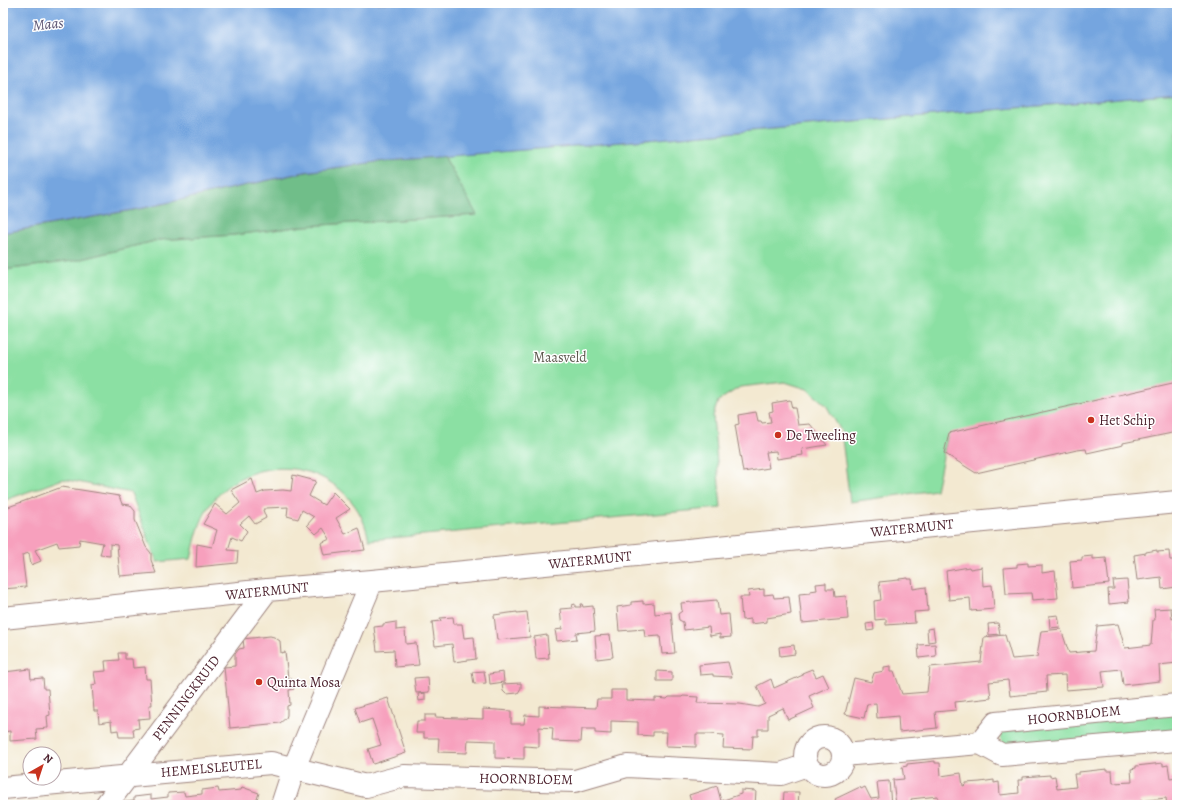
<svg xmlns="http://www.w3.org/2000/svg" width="1180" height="808" viewBox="0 0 1180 808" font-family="Alegreya,serif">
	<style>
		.green { fill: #8be0a3; stroke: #6a8067 }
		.forest { fill: #70be89; stroke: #5d6e5a }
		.water { fill: #75a5df; stroke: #606285 }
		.building { fill: #f7a0bd }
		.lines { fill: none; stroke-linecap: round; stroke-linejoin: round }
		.minor-casing { stroke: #9e847e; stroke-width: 24 }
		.minor { stroke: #fff; stroke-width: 22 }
		.poi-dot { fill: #c8321e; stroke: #fff; stroke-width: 1.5 }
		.labels { text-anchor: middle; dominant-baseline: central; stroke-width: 3; stroke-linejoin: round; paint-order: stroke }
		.park-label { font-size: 14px; fill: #5e594f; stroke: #fff }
		.poi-label { font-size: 14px; fill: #4a1f2b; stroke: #fff; text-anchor: start }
		.street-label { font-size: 14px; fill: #4a1f2b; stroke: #fff }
		.water-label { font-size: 15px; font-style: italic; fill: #5b5573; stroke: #fff }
	</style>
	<rect width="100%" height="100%" fill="#fff"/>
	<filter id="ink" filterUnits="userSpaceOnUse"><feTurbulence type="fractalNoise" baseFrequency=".025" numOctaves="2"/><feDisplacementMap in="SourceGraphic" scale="8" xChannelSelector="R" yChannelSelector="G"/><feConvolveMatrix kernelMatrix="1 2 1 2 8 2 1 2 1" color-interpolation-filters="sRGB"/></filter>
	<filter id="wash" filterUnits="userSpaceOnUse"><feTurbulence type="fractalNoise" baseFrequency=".012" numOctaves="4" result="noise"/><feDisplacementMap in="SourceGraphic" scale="16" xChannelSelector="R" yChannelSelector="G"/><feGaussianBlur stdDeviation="0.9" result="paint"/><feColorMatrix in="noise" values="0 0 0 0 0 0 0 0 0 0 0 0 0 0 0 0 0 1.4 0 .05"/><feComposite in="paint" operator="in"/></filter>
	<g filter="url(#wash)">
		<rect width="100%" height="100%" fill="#f3e9d1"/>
		<!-- green -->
		<path class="green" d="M1177,94V385L947,438L936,490L850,502L841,431L826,405L807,389L785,382L740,387L718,401L713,416L721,508L369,540C366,526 361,513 352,502C316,456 243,457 210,505C199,521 195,540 191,559L157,562L131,493L63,479L3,501V270L73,261L159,240L234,235L305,226L476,215L444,156L623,142Z
			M1177,709V732L1011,749C1004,744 998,741 1002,731Z"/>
		<!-- forest -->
		<path class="forest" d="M444,156L477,215L305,226L234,235L159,240L73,261L3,270V233L144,208L305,172L376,162Z"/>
		<!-- water -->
		<path class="water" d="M3,3H1177V94L623,142L376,162L305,172L144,208L3,233Z"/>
		<g id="blocks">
			<!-- building -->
			<path class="building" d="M1177,382V432L1123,443V445L1087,453L1086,449L1077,450L976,473L944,453L949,433Z
				M790,400L792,408H795L798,425L810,424L827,445L802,449L803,455L777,459L776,451L766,452L769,468L743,472L735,425L739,424L738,415L756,412L758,421H761L762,423L771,422L769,412L773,411L772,403Z
				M293,475L316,481L309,496L324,505L333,492L350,509L336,518L345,534L359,528L365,550L324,555L321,543L330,539L323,528L316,534L307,525L314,517L302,510L298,519L287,516L288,507L266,508L263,510L266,518L255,524L249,516L240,524L247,531L241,541L232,537L228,550L238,551L237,563L196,567L197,544L212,547L217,530L203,524L215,504L227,514L240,503L231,490L252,479L257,494L265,491L283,490L291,491Z
				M62,487L119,496L122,504L130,505L135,511V520L146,547L151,553V560L156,573L120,576L117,545L110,544V556L100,555L103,543L80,539L79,545L59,547L57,542L35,550L41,561L31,565L29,553L22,555L26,587L3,589V509Z
				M1157,550V552L1169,551L1170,560H1177V587L1162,589L1161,577L1137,580L1134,555L1146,553V552Z
				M1093,556V559L1106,558L1109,584L1072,588L1070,561L1082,560V557Z
				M1028,563V566L1042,565V573L1055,571L1058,598L1032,600L1031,593L1006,594L1004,568L1017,567V564Z
				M969,567L970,569L982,567L983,586L992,585L994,609L971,611L970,598L949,600L946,571Z
				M908,578V579H912L913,589L926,587L928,611L914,612L915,623L886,625V619L875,620L874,601L881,600L879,582L899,580V579Z
				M1127,580L1129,602L1109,604L1108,589H1114L1113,581Z
				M826,583V589H834L835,597L846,596L848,619L802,623L799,594L810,593V591L817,590L816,584Z
				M764,589V595L773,594L774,598L789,597L791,614L767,618V622L751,624V619L742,620L740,597H749L748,591Z
				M717,600L719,615L729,614L731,637L720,638V634L710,636L709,627L684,630L683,622L679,620L678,614L682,611L681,603Z
				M643,601V604L654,603L655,614L671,612L675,653L662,654L660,636L645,637L644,629L619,631L617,607L631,605V602Z
				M575,604V607H581L580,604H582L583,607L593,606L595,631L576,633L577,639L557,641L555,630L562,629L560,609L573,608L572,605Z
				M1171,608L1172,619L1174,618L1177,627V663L1159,665L1160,681L1123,685L1121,669L1102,671L1104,687L1066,690L1065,675L1046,676L1047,692L1010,696L1008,680L989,682L991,698L955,702L956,710L935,712L937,728L899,732L898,716L877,718L876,703L867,704L864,718L845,714L854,678L871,682L874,673L884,671V667L891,666V671H894L902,694L927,692L930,667L981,662L984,637L1005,635L1012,659L1037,657L1041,631L1061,629L1069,653L1094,651L1097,626L1118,624L1125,648L1151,645L1153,620H1155L1154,609Z
				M517,612V613L527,612L530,637L497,640L494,615Z
				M1058,615L1060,627L1050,628L1049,616Z
				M453,617L454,624H462L464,638L474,637L476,659L454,662L452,644L435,646L432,622L441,621L440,618Z
				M396,622V630L405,629L406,644L416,643L419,665L395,667L394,650L377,651L374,627L383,626V624Z
				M873,623L874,630L867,631L866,624Z
				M998,623L1000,634L989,635L988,624Z
				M933,628L935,641L928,642L927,629Z
				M547,635L549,658L536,659L534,637Z
				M610,635L613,657L597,659L595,636Z
				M270,636L274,637L280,641L281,653L285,652L288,678H292L294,689L289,690L290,705L287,706V715L286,718L280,723L230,728L224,667L235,666V654L239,649L244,648L243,639Z
				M935,644L936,656L919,658L918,645Z
				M794,645L795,654L780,656L779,647Z
				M118,653H125V659H132L133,668L145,667L146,679H150L152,705H149L150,718L138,719L139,728L133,729L134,737H119L118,730L112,731L111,721L99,723L98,711H94L92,685L96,684L94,672L106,671L105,661L119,660Z
				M728,662L732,677L713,676V674L700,675L699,665Z
				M30,669L31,679L43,678L44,689H48L50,715L47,716L48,728L36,729L37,739L10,741V731L3,732L4,672Z
				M812,669L816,677L823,674L829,687L809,696L814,708L788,720L783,708L768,715V729H758V736H753L752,749L723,748L724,735L710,734H696V747L666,746L667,732H653V736L638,735V722L611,721V734L595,733V729H582L581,742L552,741L553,728L539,727V747L524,746V759L495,758V741L468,740L467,753L438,752L439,738H424V733H416L417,721H425V715H436L435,717L483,719V709L511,711V724H524L525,715L539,716V706L596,708L597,699H611V690H626V700L655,701V698L667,699L669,697H682L683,696L698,697L697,703L740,704L758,707L765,704L757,686L771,679L774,688L803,675L802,673Z
				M484,671L486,683L474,684L472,672Z
				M657,671L672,672V681H657Z
				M503,672L504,682L490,684L489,674Z
				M428,677L429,692L416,693L414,678Z
				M521,683V688L518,693L506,694L503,691L502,684Z
				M425,693V700L419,701L418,694Z
				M388,698L406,753L373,764L368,749L381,745L372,719L360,723L355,708Z
				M935,761V763H940L941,776L961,773L963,786L966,785V783L980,782L994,780V783L999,782L1000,795L1019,793L1018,780H1023V777L1050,775V777L1055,776L1057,789L1076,787L1074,774H1079V772L1107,769V771H1112L1113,783L1132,782L1131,769L1136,768V766L1163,763V766L1168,765L1170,778L1177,777V805H1167L1166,798L1140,801V805H1110V804L1098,805H939L938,796L911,799L912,805H896L893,780L904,779L902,767L907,766V764Z
				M889,781L891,805H832L831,803L836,801L835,799L860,787L861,789L865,787L871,799L879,798L877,782Z
				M717,786L721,801L741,794V790L756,791L755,805H692L689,795Z
				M242,787L259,793L255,805H125V802L134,801V797L151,795V799L168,797V793L184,792L185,796L202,794V790L218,788L219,792L241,790Z
				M784,792H799L798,805H783Z
				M411,802L441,803V805H411Z"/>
		</g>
	</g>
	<g filter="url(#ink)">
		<use href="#blocks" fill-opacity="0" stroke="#9e847e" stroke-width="1"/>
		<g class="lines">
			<!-- minor casing -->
			<g class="minor-casing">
				<path id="minor" d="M3,618L267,590L372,581L1177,502
					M805 756a19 19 0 1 1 38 0a19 19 0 1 1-38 0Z
					M980,743L996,723L1177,705
					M843,755L980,743L1002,755L1177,740
					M3,788L271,763L366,786L404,776L575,781L627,766L781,774L807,765
					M106,805L267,590
					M282,805L294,768L372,581"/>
			</g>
			<!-- minor -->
			<use href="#minor" class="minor"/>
		</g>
	</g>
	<!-- markers -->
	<g class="poi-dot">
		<circle cx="1091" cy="420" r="4"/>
		<circle cx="778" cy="435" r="4"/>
		<circle cx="259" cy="682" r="4"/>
	</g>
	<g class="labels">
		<!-- park labels -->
		<g class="park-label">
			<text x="560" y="357">Maasveld</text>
		</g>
		<!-- poi labels -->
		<g class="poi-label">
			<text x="1099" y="420">Het Schip</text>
			<text x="786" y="435">De Tweeling</text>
			<text x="267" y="682">Quinta Mosa</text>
		</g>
		<!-- street labels -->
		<g class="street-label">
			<text transform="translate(912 528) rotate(-6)">WATERMUNT</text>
			<text transform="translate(590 560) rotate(-6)">WATERMUNT</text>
			<text transform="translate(267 591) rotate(-6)">WATERMUNT</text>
			<text transform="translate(186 698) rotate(-53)">PENNINGKRUID</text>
			<text transform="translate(1074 715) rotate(-6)">HOORNBLOEM</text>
			<text transform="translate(211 768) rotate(-5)">HEMELSLEUTEL</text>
			<text transform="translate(526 779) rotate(1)">HOORNBLOEM</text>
		</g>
		<!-- water labels -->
		<g class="water-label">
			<text transform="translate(48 24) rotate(-6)">Maas</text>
		</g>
	</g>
	<!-- margin -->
	<rect width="1180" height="808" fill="none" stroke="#fff" stroke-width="16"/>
	<!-- north arrow -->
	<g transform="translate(42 766) rotate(39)"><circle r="19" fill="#ffffff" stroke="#b7a5aa"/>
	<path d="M0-3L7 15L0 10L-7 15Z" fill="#c8321e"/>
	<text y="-6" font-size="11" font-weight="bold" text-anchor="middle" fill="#4a1f2b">N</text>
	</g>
</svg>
